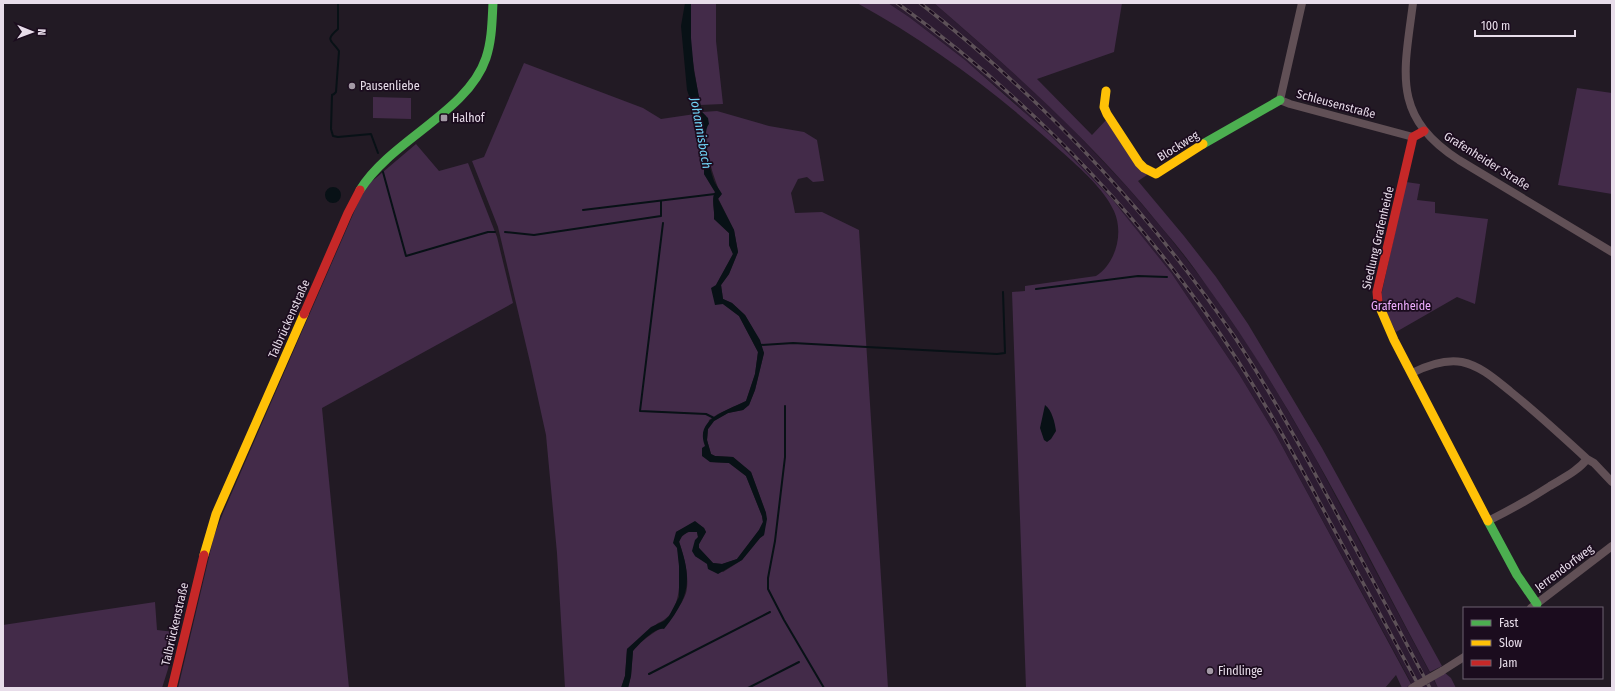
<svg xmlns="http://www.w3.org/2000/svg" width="1615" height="691" viewBox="0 0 1615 691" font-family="'Fira Sans Condensed',sans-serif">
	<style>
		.built { fill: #2d1c32 }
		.green { fill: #432b49 }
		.water { fill: #081116 }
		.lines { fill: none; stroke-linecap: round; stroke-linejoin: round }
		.stream { stroke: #081116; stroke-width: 2 }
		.street { stroke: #615056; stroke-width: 8 }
		.fast { stroke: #4caf50; stroke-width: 9 }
		.slow { stroke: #ffc107; stroke-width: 9 }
		.jam { stroke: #c62828; stroke-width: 9 }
		.rail-casing { stroke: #5d5158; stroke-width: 3.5 }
		.rail { stroke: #1b0c1e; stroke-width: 2; stroke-dasharray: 6; stroke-linecap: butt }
		.street-bridge { stroke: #615056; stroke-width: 8 }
		.poi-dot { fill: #a399a5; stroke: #1b0c1e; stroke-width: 1.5 }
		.labels { text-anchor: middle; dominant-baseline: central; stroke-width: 3.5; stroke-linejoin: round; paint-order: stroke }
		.poi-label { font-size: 12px; fill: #e8ddea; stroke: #1b0c1e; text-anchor: start }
		.street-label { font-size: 12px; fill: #e8ddea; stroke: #1b0c1e }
		.park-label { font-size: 12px; fill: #eeadfe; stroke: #1b0c1e }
		.water-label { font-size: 13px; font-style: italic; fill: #70d2f5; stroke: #1b0c1e }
	</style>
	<rect width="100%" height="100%" fill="#221a24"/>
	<!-- built -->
	<path class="built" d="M888,3H934L1010,70L1065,121L1128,188L1166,233L1208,287L1254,354L1280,397L1313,454L1438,688H1414L1276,435L1239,374L1172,274L1165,273L1125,220L1123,213L1113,200L1013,101L965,60L909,17Z"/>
	<!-- green -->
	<path class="green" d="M691,3H716V41L723,104L700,105L691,50Z
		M857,3H888L909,17L965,60L1049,134L1113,200L1123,213L1172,274L1239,374L1276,435L1411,684L1406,688H1402L1396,675L1385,688H1026L1012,292L1025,291V286L1096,276C1116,263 1124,233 1114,211C1104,189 1080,168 1062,152C999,95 932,44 857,3Z
		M934,3H1122L1114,52L1037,79L1092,135L1108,118L1147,175L1138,181L1184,236L1216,277L1248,324L1322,448L1442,666L1430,672C1373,566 1319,456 1254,355C1235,325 1214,296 1194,268C1178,246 1160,226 1143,205C1080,131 1008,67 934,3Z
		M524,63L643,108L661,119L695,114L704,155V174L715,192C711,200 715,210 714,219L729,233V245L733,254L716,285L723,304L739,316L758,352L755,374L746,401L718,414L709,420L705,446L710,462L729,463L746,476L762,516L763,522L759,530L737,559L722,564L713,563L699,548V544L706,532L704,528L695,522L676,532C678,557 689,612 658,623L627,649L625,676L621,688H565L557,553L546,435L530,362L498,227L472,161L484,157Z
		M1577,88L1612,93V194L1558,185Z
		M373,97L411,98V119L373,118Z
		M717,111L769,126L804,132L817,140L824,181L813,182L807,177L798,179L791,193L795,213L822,212L859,230L888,688H683L673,687L628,688L631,676L633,651C642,640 650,635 661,628C669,623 673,617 677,609C681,604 684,599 686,593C690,577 684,557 679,541C683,534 688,530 697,532L698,537L695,556L723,572L742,560L760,538L764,535L766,513L751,472L733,457L715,456L711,454L707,440L708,429L714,421L728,413L743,410L749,405L755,390L764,353L752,327L745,315L732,303L723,299L721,285L729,274L738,252L734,230L718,198L721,195C713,176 707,156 705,135C705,128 706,122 706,116L702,112Z
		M416,144L439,171L468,163L497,237L513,303L322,408L349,688H178L214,536L223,513L361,196L370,183Z
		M1406,182L1420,184L1417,200L1435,202V213L1488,219L1475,304L1457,297L1396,332L1385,310L1381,296Z
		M155,602L157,630L175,632L168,669L162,688H3V625Z
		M1445,673L1451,678L1456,688H1438L1434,679Z"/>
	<!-- water -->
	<path class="water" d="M685,3L691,4V38L694,71L702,112L708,118L709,124C701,133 710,172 715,183C717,187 720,190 722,194L718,199L734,230L738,252L729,274L721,285L723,299L732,303L745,315L760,340L764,353L755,390L749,405L743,410L728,413L714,421L708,429L707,440L711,454L715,456L733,457L751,472L766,513L767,519L764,535L760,538L742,560L718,574L708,569L707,564L695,556L692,551L695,540L698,537L697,532H688L682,536L679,542C693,581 689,597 664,629C655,627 639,644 633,651L631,676L628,688H621L625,676L627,649L651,627L664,621L669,616L679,597V566L677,548L673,543L676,532L695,521L704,528L706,532L699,544V548L713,563L722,564L737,559L759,530L763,522L762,516L746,476L729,463L710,462L702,456V448L705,446C694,419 728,410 746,401L755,374L758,352L739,316L723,304L715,305L711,288L716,285L733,254L729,245V233L714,219C715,209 711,200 715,192L704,174V155L695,114L687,90L681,26Z
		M325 195a8 8 0 1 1 16 0a8 8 0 1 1-16 0Z
		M1045,405C1052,410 1055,423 1056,431L1051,439L1047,442L1044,440L1040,428Z"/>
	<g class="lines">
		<!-- stream -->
		<path class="stream" d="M338,3V29C324,41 332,40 339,51L336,92L334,94L332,95L331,129L333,136L338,137L371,134L378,153
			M383,172L406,256L488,232H495
			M583,210L715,194
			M663,223L640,411L706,414L714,418
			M505,232L534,235L661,216V201
			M1036,289L1138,276L1167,277
			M760,345L793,343L997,354L1005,353L1003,292
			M785,406V457L775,541L768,578V589L784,620L824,688
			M649,674L770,612
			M748,688L799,662"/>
		<!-- street -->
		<path class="street" d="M1302,3L1280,100L1290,104L1413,137
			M1413,3C1404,73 1391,116 1459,160L1612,252
			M1412,373C1426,366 1445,359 1462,362C1481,366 1496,380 1511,392C1537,413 1562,436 1587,459C1578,471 1563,478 1550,486C1530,499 1510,510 1488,521
			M1587,459L1594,463L1612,482
			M1531,608L1612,546
			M1442,671L1464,657"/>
		<!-- fast -->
		<path class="fast" d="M1203,144L1280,100
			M360,190C391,140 468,112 486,58C492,40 492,21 493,3
			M1488,521L1517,575L1537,604"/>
		<!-- slow -->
		<path class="slow" d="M1106,91L1104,107L1107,114L1139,163L1144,168L1156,174L1203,144
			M1378,303L1394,340L1488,521
			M204,555L216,514L304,314"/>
		<!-- jam -->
		<path class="jam" d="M1378,303L1377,292L1413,137L1424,131
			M304,314L348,213L360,190
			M172,688L204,555"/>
		<!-- rail casing -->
		<g class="rail-casing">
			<path id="rail" d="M897,3C1016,89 1119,192 1205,312C1252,378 1292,450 1330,522C1360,577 1390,633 1420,688
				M920,3C1041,97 1147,209 1234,336C1272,394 1305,455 1338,516C1369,573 1400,631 1430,688"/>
		</g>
		<!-- rail -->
		<use href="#rail" class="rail"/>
		<!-- street-bridge -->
		<path class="street-bridge" d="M1412,688L1442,671"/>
	</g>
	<!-- markers -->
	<g class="poi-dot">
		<circle cx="352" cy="86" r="4"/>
		<rect x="440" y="114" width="8" height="8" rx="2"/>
		<circle cx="1210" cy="671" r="4"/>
	</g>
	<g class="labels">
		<!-- poi labels -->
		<g class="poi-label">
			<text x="360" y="86">Pausenliebe</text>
			<text x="452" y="118">Halhof</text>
			<text x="1218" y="671">Findlinge</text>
		</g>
		<!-- street labels -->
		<g class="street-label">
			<text transform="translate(1336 104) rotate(15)">Schleusenstraße</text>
			<text transform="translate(1178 146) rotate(-32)">Blockweg</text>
			<text transform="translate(1487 161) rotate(32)">Grafenheider Straße</text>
			<text transform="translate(1378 238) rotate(-77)">Siedlung Grafenheide</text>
			<text transform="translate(289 319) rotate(-66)">Talbrückenstraße</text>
			<text transform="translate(1564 568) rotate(-37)">Jerrendorfweg</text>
			<text transform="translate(175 624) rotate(-77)">Talbrückenstraße</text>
		</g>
		<!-- park labels -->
		<g class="park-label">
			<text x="1401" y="306">Grafenheide</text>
		</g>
		<!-- water labels -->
		<g class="water-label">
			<text transform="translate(701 133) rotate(80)">Johannisbach</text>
		</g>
	</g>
	<!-- border -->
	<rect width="1615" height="691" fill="none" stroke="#e8ddea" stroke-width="8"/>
	<!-- legend -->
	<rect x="1463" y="607" width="140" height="72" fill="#1b0c1e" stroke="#6d6070"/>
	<rect x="1471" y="620" width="20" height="6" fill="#4caf50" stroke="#6d6070"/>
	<text x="1499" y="627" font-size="12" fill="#e8ddea">Fast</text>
	<rect x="1471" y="640" width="20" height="6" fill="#ffc107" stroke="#6d6070"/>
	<text x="1499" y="647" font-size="12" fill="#e8ddea">Slow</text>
	<rect x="1471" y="660" width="20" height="6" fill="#c62828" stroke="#6d6070"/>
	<text x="1499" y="667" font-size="12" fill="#e8ddea">Jam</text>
	<!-- north arrow -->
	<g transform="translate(32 32) rotate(91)" stroke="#1b0c1e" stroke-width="3" paint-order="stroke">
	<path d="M0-3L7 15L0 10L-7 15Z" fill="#e8ddea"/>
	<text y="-6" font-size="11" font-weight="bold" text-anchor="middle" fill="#e8ddea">N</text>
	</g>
	<!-- scale -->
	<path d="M1475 30v6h100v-6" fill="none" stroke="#e8ddea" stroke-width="2"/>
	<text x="1481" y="30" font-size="12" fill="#e8ddea" stroke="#1b0c1e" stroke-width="3" paint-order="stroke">100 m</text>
</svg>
